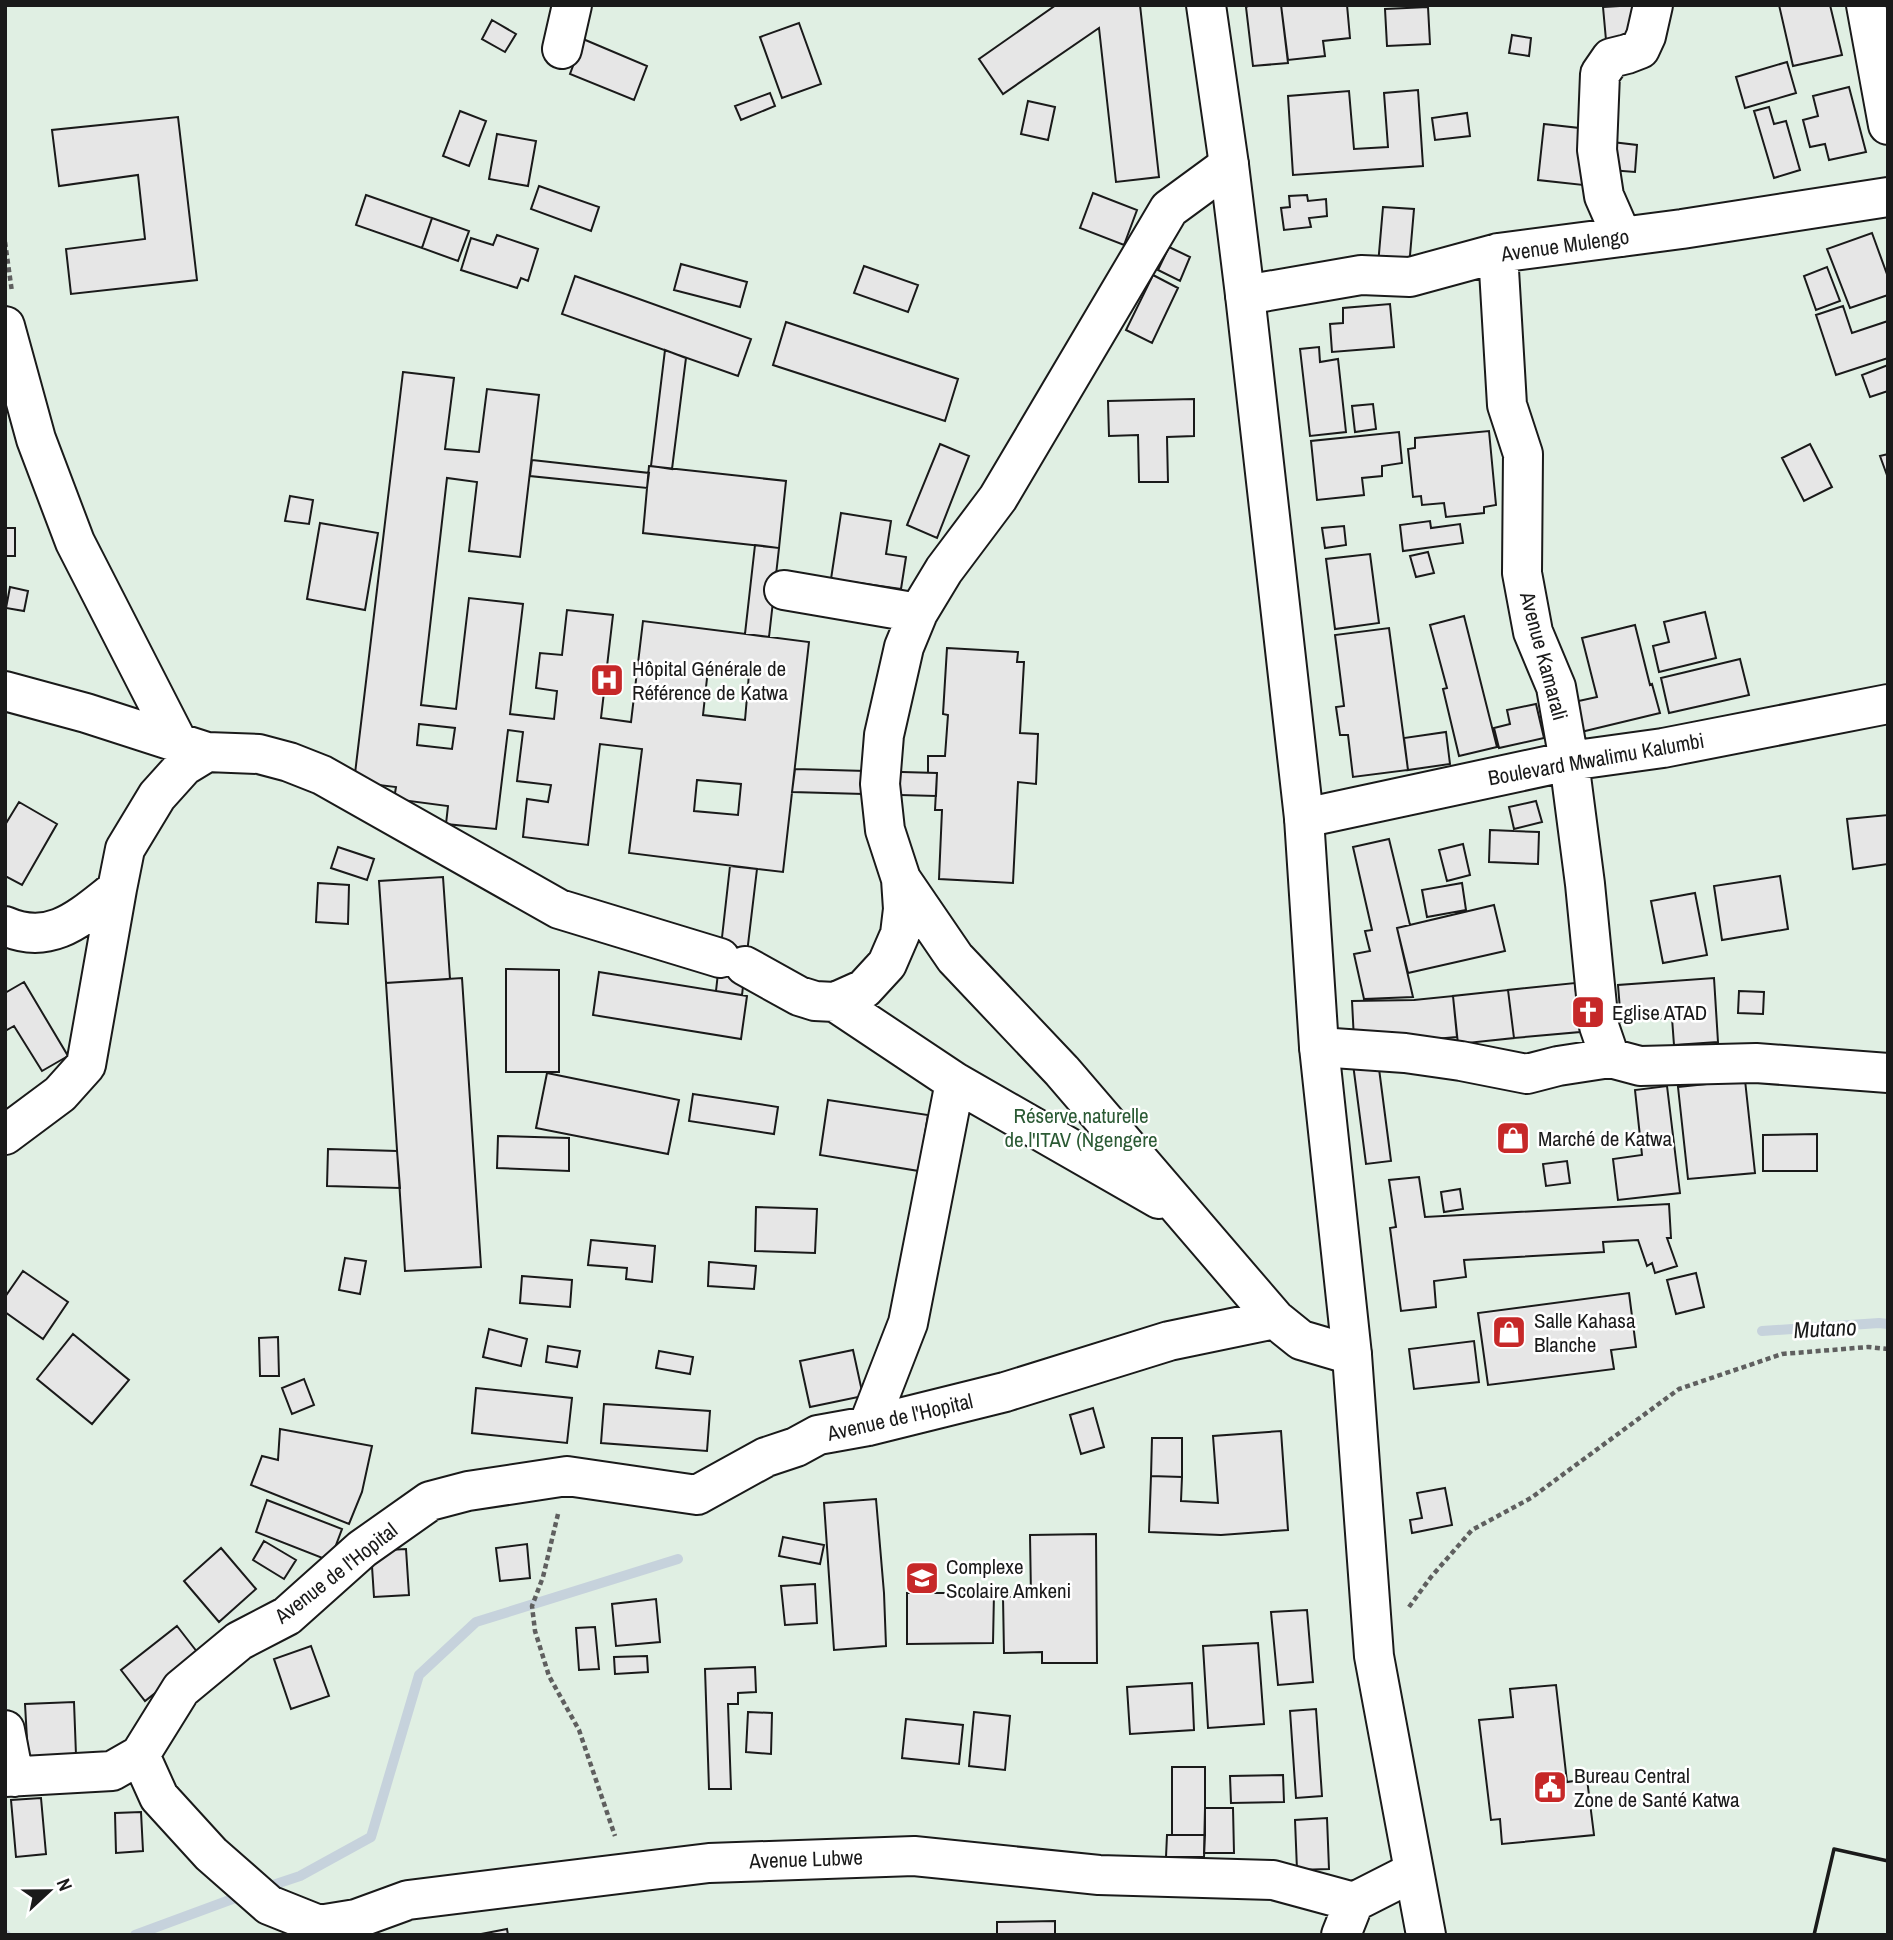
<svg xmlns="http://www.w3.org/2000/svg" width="1893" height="1940" viewBox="0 0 1893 1940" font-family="'Archivo Narrow',sans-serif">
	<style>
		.green { fill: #e0efe3; stroke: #6a6a6a; stroke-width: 2 }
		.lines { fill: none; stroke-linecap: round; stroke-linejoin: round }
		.stream { stroke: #c6d2dc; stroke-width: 10 }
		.building { fill: #e6e6e6; stroke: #1a1a1a; stroke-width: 2; fill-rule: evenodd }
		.minor-casing { stroke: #1a1a1a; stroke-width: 42 }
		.major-casing { stroke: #1a1a1a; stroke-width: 42 }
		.path { stroke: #5f5f5f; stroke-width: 4.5; stroke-dasharray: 5 3.5; stroke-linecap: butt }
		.minor { stroke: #fff; stroke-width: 38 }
		.major { stroke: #fff; stroke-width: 38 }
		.wall { stroke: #1a1a1a; stroke-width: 3.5 }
		.labels { text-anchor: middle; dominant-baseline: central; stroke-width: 5; stroke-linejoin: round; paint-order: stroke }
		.street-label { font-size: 21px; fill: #1a1a1a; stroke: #fff }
		.poi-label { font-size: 21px; fill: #1a1a1a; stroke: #fff; text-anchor: start }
		.park-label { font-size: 21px; fill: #2b5a34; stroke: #fff }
		.water-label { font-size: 23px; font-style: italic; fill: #1a1a1a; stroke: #fff }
	</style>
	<rect width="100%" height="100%" fill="#fff"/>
	<!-- green -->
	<path class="green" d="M5,5H1888V1935H5Z"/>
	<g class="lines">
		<!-- stream -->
		<path class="stream" d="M1762,1331L1879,1323L1888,1324
			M261,1889L300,1876L371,1837L419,1675L476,1622L678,1559
			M5,1935H6
			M135,1935L246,1894"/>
	</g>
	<!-- building -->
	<path class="building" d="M1056,5H1140L1159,177L1116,182L1099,28L1003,94L979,59Z
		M1250,5H1281L1288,63L1253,66L1246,7Z
		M1281,5H1347L1350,38L1323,41L1325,56L1288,60Z
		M1636,5L1639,38L1606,40L1603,7Z
		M1779,5H1830L1842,55L1793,66Z
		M1428,7L1430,44L1387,46L1385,9Z
		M492,20L516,34L505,52L482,39Z
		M799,23L821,84L782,98L760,37Z
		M1512,35L1531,38L1529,56L1509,53Z
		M583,39L647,66L634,100L570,74Z
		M1787,62L1796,93L1745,108L1736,77Z
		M1849,87L1866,152L1829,160L1825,144L1810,147L1803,120L1818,116L1813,96Z
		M1418,90L1423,166L1293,175L1288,96L1349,91L1354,149L1388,147L1384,93Z
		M770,93L775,106L741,120L735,106Z
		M1028,101L1055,107L1048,140L1021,134Z
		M1769,107L1774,124L1786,121L1800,170L1774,178L1754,111Z
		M460,111L486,121L469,166L443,156Z
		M1467,113L1470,136L1435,140L1432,118Z
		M178,117L197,280L71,294L66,249L145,239L138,175L59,186L52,130Z
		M1544,124L1588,129L1583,185L1538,180Z
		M497,134L536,141L528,186L489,179Z
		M1612,142L1637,145L1635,172L1610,170Z
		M539,186L599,207L591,231L531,209Z
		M1093,193L1137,210L1124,245L1080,228Z
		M366,195L432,218L422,248L356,225Z
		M1307,195L1308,201L1326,199L1327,216L1309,218L1311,227L1284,230L1281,208L1290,207L1289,196Z
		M1383,207L1414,209L1409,267L1378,265Z
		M432,218L469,231L458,261L422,248Z
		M1872,233L1888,277V295L1850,308L1827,249Z
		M497,235L538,249L528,281L521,278L517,288L461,270L471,238L493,245Z
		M1169,247L1190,257L1180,281L1158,270Z
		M681,264L747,282L740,307L674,290Z
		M864,266L918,285L908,312L854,293Z
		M1827,267L1840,301L1816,310L1804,276Z
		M1153,275L1178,288L1152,343L1126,330Z
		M575,276L751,339L738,376L562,314Z
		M1390,304L1394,347L1332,352L1330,324L1343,323V308Z
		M1843,306L1852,333L1888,321V358L1836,375L1816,315Z
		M786,322L958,379L945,421L773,365Z
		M1319,347L1320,362L1338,359L1346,432L1310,436L1300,349Z
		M665,350L686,358L672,469L651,466Z
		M1888,365V391L1870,397L1862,375Z
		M403,372L454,378L445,449L479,452L487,389L539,395L520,557L469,551L477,482L447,478L421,705L456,709L469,598L523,604L510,714L554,719L557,691L536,688L540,653L562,655L567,610L613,615L601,718L631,722L643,621L809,642L783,872L629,853L642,749L600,744L588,845L523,837L527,799L548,802L551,785L517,781L523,732L508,730L496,829L446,824L448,806L394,799L396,787L354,782ZM708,669L749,674L745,720L703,715ZM419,724L455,728L452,749L417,745ZM697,780L741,784L738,815L694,811Z
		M1194,399V436L1167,437L1168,482H1139L1138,435L1109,436L1108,401Z
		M1373,404L1376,429L1355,432L1352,406Z
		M1489,431L1496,505L1484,507V513L1446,517L1444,503L1422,505L1421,496L1413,497L1408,449L1415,448V438Z
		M1399,432L1402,463L1382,466V476L1362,478L1364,495L1317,500L1311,441Z
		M940,444L969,456L937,538L907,525Z
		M1810,444L1832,487L1804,501L1782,458Z
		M1888,454V478L1880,456Z
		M532,460L649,473L647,488L530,476Z
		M649,466L786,481L779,548L643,533Z
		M290,496L313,500L309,524L285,521Z
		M841,513L891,521L886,554L906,557L901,589L831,579Z
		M1430,521L1431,528L1460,524L1463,543L1403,551L1400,525Z
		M320,523L378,533L365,610L307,599Z
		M1344,526L1346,545L1325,548L1322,528Z
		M5,528H15V556H5Z
		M755,545L779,548L769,637L745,634Z
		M1428,552L1434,573L1416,577L1410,556Z
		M1370,554L1379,623L1335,629L1326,559Z
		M10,587L28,591L24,611L6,608Z
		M1705,612L1716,658L1659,672L1653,646L1669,642L1664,622Z
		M1464,616L1497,747L1459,756L1443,689L1447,688L1430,625Z
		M1635,625L1650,685L1652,684L1660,713L1581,732L1574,702L1597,697L1582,638Z
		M1389,628L1408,770L1353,777L1348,735H1340L1336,707L1344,706L1335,635Z
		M947,648L1018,652L1017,662H1024L1020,733L1038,734L1036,784L1018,782L1013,883L939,879L942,810H935L937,773H928V756H945L948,715L943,714Z
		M1740,659L1749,695L1669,713L1661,678Z
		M1536,704L1544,738L1499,748L1494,728L1510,724L1507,710Z
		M1446,732L1450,764L1408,770L1404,738Z
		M795,769L937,773L936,796L792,792Z
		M1536,801L1542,822L1514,829L1509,807Z
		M19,802L57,824L22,885L5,876V825Z
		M1888,815V864L1853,869L1847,819Z
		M1490,830L1539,832L1538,864L1489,862Z
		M1389,839L1410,925L1397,928L1413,997L1364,999L1354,954L1370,951L1365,931L1372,930L1353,847Z
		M1463,844L1470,875L1447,881L1439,850Z
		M338,847L374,859L367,880L331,868Z
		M730,866L757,869L742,995L716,991Z
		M1780,876L1788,929L1722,940L1714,886Z
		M443,877L450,979L386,983L379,881Z
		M318,883L349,885L348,924L316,922Z
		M1462,883L1466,910L1427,917L1422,890Z
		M1695,893L1707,955L1663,963L1651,901Z
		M1494,905L1505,951L1408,973L1397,928Z
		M506,969L559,970V1072H506Z
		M599,972L747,996L741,1039L593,1015Z
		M462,978L481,1267L405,1271L386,983Z
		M1714,978L1718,1042L1674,1045L1672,1018L1621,1022L1618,985Z
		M24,982L68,1056L42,1071L14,1026L5,1031V993Z
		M1575,983L1580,1032L1514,1038L1508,990Z
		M1508,990L1514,1038L1458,1044L1453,996Z
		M1739,991L1764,992L1763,1014L1738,1013Z
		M1453,996L1457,1037L1412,1041L1354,1040L1352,1001L1414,1000Z
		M1378,1061L1391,1161L1366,1164L1353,1064Z
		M547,1073L679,1100L668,1154L536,1128Z
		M1745,1080L1755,1173L1688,1179L1678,1087Z
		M1667,1086L1680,1193L1618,1200L1613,1159L1642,1155L1635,1090Z
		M693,1094L778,1107L774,1134L689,1121Z
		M828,1100L928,1115L919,1171L820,1155Z
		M1817,1134V1171H1763V1135Z
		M498,1136L569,1138V1171L497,1168Z
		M328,1149L397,1151L400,1188L327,1186Z
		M1567,1161L1570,1183L1546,1186L1543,1164Z
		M1419,1177L1425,1217L1669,1204L1671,1238H1667L1677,1266L1655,1273L1652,1263L1647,1266L1638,1240L1603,1242L1604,1252L1464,1260L1466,1277L1434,1281L1436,1307L1401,1311L1390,1228L1396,1227L1389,1180Z
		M1460,1189L1463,1209L1444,1212L1441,1192Z
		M756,1207L817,1209L815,1253L755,1251Z
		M591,1240L655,1246L652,1282L626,1279L627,1268L588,1265Z
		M345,1258L366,1261L360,1294L339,1290Z
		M709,1262L756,1266L754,1289L708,1286Z
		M23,1271L68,1302L43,1339L5,1312V1297Z
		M1696,1273L1704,1307L1676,1314L1667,1280Z
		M522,1276L572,1280L570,1307L520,1303Z
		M1629,1293L1636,1347L1611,1350L1614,1369L1488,1385L1478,1313Z
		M489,1329L527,1339L521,1366L483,1357Z
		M73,1334L129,1380L92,1424L37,1379Z
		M278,1337L279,1376H260L259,1338Z
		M1474,1341L1479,1382L1414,1389L1409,1349Z
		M548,1346L580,1351L577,1367L546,1362Z
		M853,1350L863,1396L810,1407L800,1361Z
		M659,1351L693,1357L690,1374L656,1368Z
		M304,1379L314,1405L292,1414L282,1388Z
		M476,1388L572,1398L567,1443L472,1433Z
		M604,1404L710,1411L707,1451L601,1443Z
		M1093,1408L1104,1447L1081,1454L1070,1415Z
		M280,1429L372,1446L362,1492L349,1524L251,1485L262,1456L278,1460Z
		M1281,1431L1288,1530L1221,1535L1149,1532L1151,1476L1182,1477L1181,1501L1218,1503L1213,1436Z
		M1152,1438H1182V1477L1151,1476Z
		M1445,1488L1452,1525L1412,1533L1410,1520L1422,1518L1417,1493Z
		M876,1499L884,1593L886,1646L834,1650L824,1503Z
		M267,1500L342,1529L330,1561L256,1532Z
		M1096,1534L1097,1663H1042V1652L1004,1653L1003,1597H1031L1030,1535Z
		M783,1537L824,1545L820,1564L779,1556Z
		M264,1541L296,1560L284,1579L253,1560Z
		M527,1544L530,1578L500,1581L496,1548Z
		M221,1548L256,1589L219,1622L184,1581Z
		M406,1549L409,1595L374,1597L371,1551Z
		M815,1584L817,1623L785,1625L781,1586Z
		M907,1593H994L993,1643L907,1644Z
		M656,1599L660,1642L616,1646L612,1604Z
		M1307,1610L1313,1682L1278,1685L1271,1612Z
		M177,1626L201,1657L145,1701L121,1670Z
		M595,1627L599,1669L579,1670L576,1628Z
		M1258,1643L1264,1724L1208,1728L1203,1646Z
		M311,1646L329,1696L291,1709L274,1659Z
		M647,1656L648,1672L615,1674L614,1657Z
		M755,1667L756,1692L738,1693V1704H728L731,1789H709L705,1669Z
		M1192,1683L1194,1730L1130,1734L1127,1687Z
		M1556,1685L1567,1782L1587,1779L1594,1835L1502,1844L1500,1819L1491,1820L1479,1720L1513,1717L1510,1689Z
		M74,1702L76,1755L28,1757L25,1704Z
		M1316,1709L1322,1796L1296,1798L1290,1711Z
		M748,1712L772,1713L771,1754L746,1752Z
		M974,1712L1010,1716L1005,1770L969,1766Z
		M906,1719L963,1725L959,1764L902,1758Z
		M1172,1767H1205V1835H1172Z
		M1283,1775L1284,1802L1231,1803L1230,1776Z
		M41,1798L46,1854L16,1857L11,1800Z
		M1205,1808H1233L1234,1853H1204Z
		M141,1812L143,1851L116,1853L115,1813Z
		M1327,1818L1329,1869L1297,1870L1295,1820Z
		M1167,1835H1205L1204,1857H1166Z
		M1055,1921V1935H997V1922Z
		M507,1929L508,1935H476Z"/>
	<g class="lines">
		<!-- minor casing -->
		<g class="minor-casing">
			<path id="minor" d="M1866,5L1888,125
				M562,49L572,5
				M1622,237L1604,196L1597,150L1600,74L1611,58L1627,54L1640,49L1646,36L1653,5
				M1498,253L1507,405L1523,454L1522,573L1533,632L1556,687L1569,761L1585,884L1599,1026L1610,1058
				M1245,295L1361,275L1410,277L1498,253L1682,229L1888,197
				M5,326L36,439L75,542L178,743
				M784,590L918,613
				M5,691L86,713L207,752L259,754L289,762L322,775L559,909L720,958
				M1304,818L1569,761L1663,748L1888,704
				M901,879L955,958L1062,1071L1275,1319L1301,1340L1352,1355
				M5,926C52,947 82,916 117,889
				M745,966L799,996L815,1001L835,1002L864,989L887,964L900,934L903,909L901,879L885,830L880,784L884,735L904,647L918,613L944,570L998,498L1169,209L1229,165
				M835,1002L955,1082L1159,1199
				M1319,1047L1405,1053L1461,1061L1527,1074L1558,1066L1610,1058L1640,1066L1756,1063L1888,1073
				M5,1135L60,1094L86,1065L117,889L125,849L157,796L184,766L207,752
				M868,1426L908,1323L955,1082
				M5,1730L14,1777
				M140,1755L159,1797L211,1854L269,1905L319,1925L356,1919L408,1900L709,1863L914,1856L1099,1875L1273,1880L1354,1902
				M5,1777L112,1771L140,1755L181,1689L239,1641L287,1616L362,1549L430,1501L468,1491L567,1476L697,1495L766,1457L796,1447L818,1435L868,1426L1005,1392L1169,1341L1275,1319
				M1341,1935L1354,1902L1413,1872"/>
		</g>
		<!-- major casing -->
		<g class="major-casing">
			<path id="major" d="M1206,5L1229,165L1245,295L1304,818L1319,1047L1352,1355L1374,1656L1426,1935"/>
		</g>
		<!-- path -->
		<path class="path" d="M5,242L12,292
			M558,1514L543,1577L532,1606L535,1631L549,1676L579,1730L615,1836
			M1409,1607L1431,1577L1472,1530L1531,1498L1679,1389L1782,1354L1868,1347L1888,1349"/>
		<!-- minor -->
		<use href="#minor" class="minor"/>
		<!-- major -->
		<use href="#major" class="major"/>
		<!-- wall -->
		<path class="wall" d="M1814,1935L1834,1849L1888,1861"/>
	</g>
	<!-- icons -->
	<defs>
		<g id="hospital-square" transform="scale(1.75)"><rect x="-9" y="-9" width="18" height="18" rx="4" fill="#c62828" stroke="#fff"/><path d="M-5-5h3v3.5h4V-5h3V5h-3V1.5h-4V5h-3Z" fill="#fff"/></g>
		<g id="church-square" transform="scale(1.75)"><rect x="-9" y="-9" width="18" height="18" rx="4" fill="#c62828" stroke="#fff"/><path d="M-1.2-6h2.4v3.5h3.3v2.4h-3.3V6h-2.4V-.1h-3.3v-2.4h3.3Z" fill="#fff"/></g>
		<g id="shop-square" transform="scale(1.75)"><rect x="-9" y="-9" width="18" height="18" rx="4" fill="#c62828" stroke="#fff"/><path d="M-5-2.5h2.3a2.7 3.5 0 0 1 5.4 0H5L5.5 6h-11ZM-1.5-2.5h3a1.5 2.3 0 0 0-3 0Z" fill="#fff"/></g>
		<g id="school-square" transform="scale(1.75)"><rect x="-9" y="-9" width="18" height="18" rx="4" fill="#c62828" stroke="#fff"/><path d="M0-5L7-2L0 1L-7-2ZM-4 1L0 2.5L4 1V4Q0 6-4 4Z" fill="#fff"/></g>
		<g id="civic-square" transform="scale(1.75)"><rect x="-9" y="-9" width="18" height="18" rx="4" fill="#c62828" stroke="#fff"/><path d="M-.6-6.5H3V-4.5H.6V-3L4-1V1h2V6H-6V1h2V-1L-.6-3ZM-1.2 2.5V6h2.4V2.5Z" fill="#fff"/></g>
	</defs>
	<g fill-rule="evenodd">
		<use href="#hospital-square" x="607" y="680"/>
		<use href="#church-square" x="1588" y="1012"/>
		<use href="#shop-square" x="1513" y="1138"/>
		<use href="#shop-square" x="1509" y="1332"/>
		<use href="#school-square" x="922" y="1578"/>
		<use href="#civic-square" x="1550" y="1787"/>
	</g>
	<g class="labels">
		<!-- street labels -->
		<g class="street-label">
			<text transform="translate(1565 245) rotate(-8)">Avenue Mulengo</text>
			<text transform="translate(1544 656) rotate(75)">Avenue Kamarali</text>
			<text transform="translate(1596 759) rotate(-10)">Boulevard Mwalimu Kalumbi</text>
			<text transform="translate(900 1417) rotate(-13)">Avenue de l'Hopital</text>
			<text transform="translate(336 1573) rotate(-38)">Avenue de l'Hopital</text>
			<text transform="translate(806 1859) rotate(-2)">Avenue Lubwe</text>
		</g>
		<!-- poi labels -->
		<g class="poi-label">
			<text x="632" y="668">Hôpital Générale de<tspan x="632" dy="24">Référence de Katwa</tspan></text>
			<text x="1612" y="1012">Eglise ATAD</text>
			<text x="1538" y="1138">Marché de Katwa</text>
			<text x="1534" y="1320">Salle Kahasa<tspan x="1534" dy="24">Blanche</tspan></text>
			<text x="946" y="1566">Complexe<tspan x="946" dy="24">Scolaire Amkeni</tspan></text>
			<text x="1574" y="1775">Bureau Central<tspan x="1574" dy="24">Zone de Santé Katwa</tspan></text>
		</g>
		<!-- park labels -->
		<g class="park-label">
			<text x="1081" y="1115">Réserve naturelle<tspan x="1081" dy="24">de l'ITAV (Ngengere</tspan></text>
		</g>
		<!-- water labels -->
		<g class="water-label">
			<text transform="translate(1825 1328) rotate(-3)">Mutano</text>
		</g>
	</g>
	<!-- border -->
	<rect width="1893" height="1940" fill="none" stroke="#1a1a1a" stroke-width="14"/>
	<!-- north arrow -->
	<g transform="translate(49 1891) rotate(68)" stroke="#ffffff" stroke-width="5" paint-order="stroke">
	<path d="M0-5L12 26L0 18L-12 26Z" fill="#1a1a1a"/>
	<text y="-10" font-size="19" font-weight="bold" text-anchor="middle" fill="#1a1a1a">N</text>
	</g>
</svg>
